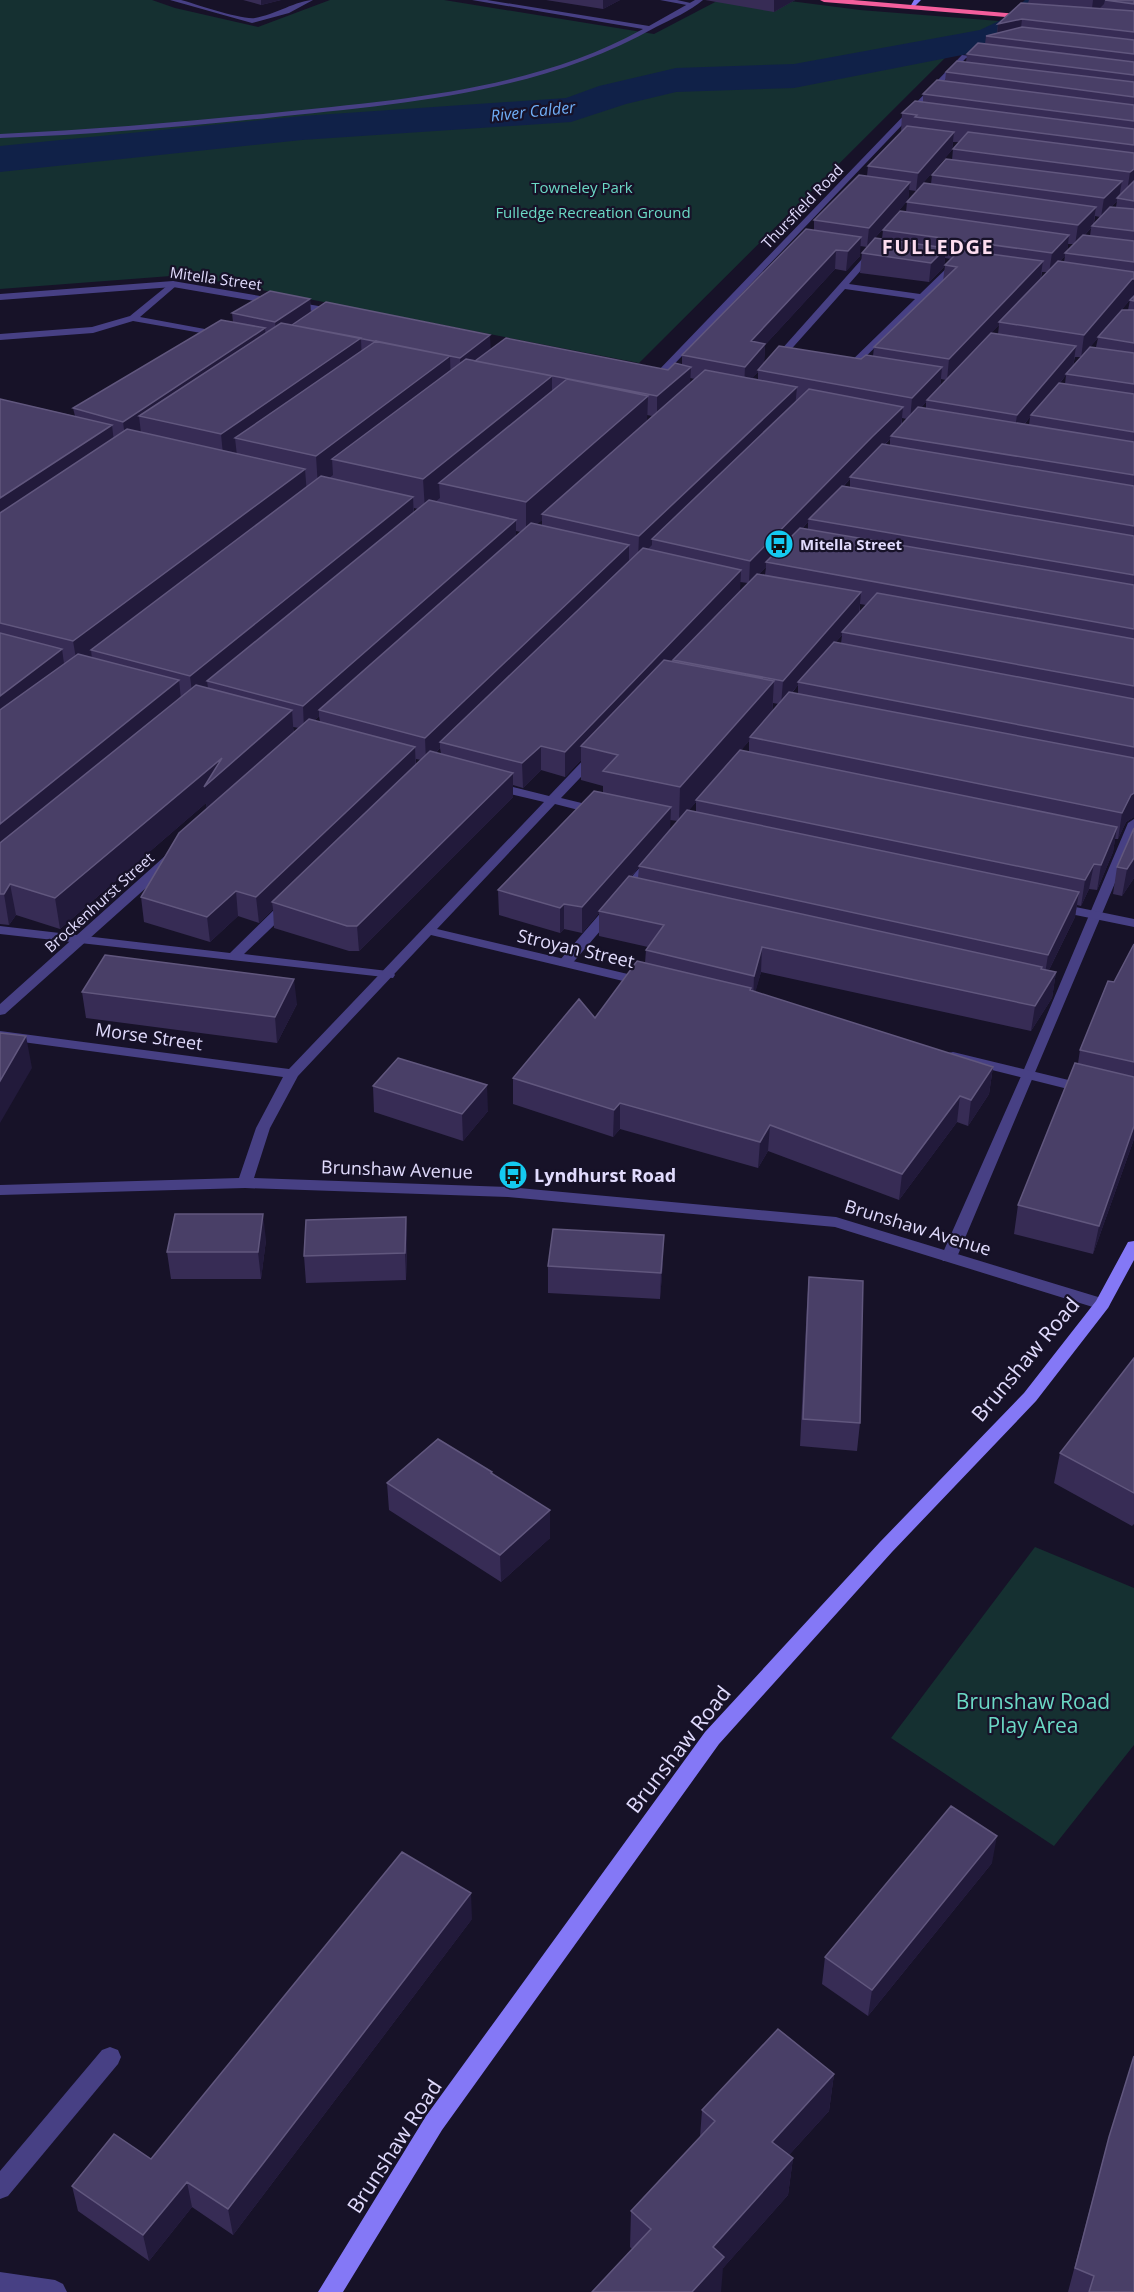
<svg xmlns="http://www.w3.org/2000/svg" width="1134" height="2292" viewBox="0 0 1134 2292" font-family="'Open Sans',sans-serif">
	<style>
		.green { fill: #153031 }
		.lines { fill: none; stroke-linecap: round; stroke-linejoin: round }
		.river { fill: #102148; fill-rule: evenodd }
		.lane { fill: #474084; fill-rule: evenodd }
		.street { fill: #474084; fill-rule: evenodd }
		.secondary { fill: #8478f6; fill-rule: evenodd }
		.highway { fill: #f45e9c; fill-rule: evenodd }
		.wall { fill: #372c55; fill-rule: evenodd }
		.shaded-wall { fill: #221a3b }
		.building { fill: #493f67; stroke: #61577e; stroke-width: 1.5 }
		.labels { text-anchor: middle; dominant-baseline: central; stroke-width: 4.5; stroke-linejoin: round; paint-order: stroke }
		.far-park-label { font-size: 15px; fill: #6bd9c5; stroke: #171228 }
		.far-street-label { font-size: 15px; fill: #e1dbfd; stroke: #171228 }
		.far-poi-label { font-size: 15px; font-weight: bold; fill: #e1dbfd; stroke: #171228; text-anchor: start }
		.far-water-label { font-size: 16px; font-style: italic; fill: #70aef6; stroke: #171228 }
		.street-label { font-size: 18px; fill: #e1dbfd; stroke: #171228 }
		.poi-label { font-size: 18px; font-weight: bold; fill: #e1dbfd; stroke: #171228; text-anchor: start }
		.far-district-label { font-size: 20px; font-weight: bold; letter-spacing: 1.5px; fill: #fdddef; stroke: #171228 }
		.near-street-label { font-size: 21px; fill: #e1dbfd; stroke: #171228 }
		.near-park-label { font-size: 21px; fill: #6bd9c5; stroke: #171228 }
	</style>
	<rect width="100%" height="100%" fill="#171228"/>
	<!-- green -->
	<path class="green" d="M0,0H152L175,8L258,27L330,0H444L654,34L719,0H782L860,10L1036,24L1024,36L950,53L639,363L184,275L0,289Z
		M1035,1547L1134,1588V1745L1054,1846L891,1738Z"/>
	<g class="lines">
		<!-- river -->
		<path class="river" d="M1025,0H1065L1031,34L1003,47L794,88L676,92L626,104L571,122L302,140L0,172V146L302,116L566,98L599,86L676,68L794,64L980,30L1005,18Z"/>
		<!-- lane -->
		<path class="lane" d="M660,0H677L695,4L692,6Z
			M870,250L877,252L849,284L920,294L953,262L960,264L852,370L844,368L915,299L845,289L778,364H772V360Z
			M173,281L177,284L176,286L140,317L221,332L226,335L224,337L133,321L93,333L0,340V334L92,327L130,316Z
			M1134,819V838L957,1257L955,1261H943L941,1257L1022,1074L1128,823Z
			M652,858L657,859L658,862L657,865L570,966H560L558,963L560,960L647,859Z
			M287,901L294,905L292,908L244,954L388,971L393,972L395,975L393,978L0,934V926L230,953L282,902Z
			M110,2047L118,2050L121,2057L118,2064L8,2196L0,2199V2171L102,2050Z
			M0,2272L55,2280L63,2284L67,2292H0Z"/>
		<!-- street -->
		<path class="street" d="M170,0H181C196,4 241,20 255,18C274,15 298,0 313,0L289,13L252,23Z
			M472,0H487L649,26L695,0H703C690,11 672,19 656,27C538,94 400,104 267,118C178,127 89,135 0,138V134C91,130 182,122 272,113C398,100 531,91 643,29Z
			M962,55L989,58L985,60L966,58L661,378H655V374Z
			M173,281L336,309L340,312L336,315L173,287L0,300V294Z
			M595,751L601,755L599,758L561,798L602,808L604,811L602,814L598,815L555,804L437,929L649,979L651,982L649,985L644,986L431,935L298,1076L270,1128L254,1178L508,1187L836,1217L1108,1300L1110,1304L1108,1308H1096L835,1227L508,1197L245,1188L0,1195V1185L239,1178L256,1128L283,1077L0,1039V1031L289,1069L544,802L489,789L487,786L489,783L493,782L549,796L591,752Z
			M170,855L175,856L176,859L175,862L5,1014L0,1015V1004L165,856Z
			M1056,903L1134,919V927L1051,910L1049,907L1051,904Z
			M953,1052L1089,1085L1091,1088L1084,1093L948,1059L946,1056L948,1053Z"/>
		<!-- secondary -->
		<path class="secondary" d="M914,0H921L914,7H910Z
			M1134,1241V1260L1108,1308L1036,1401L892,1552L719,1744L442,2130L343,2292H318L426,2116L705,1732L880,1542L1024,1393L1096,1301L1128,1242Z"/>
		<!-- highway -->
		<path class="highway" d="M820,0H853L1031,15L1035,17L1031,19L824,2Z"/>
	</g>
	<!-- wall -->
	<path class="wall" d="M243,0H281L261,5Z
		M546,0H620L603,9Z
		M705,0H795L774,12Z
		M1029,0H1134V817L1126,822L1118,839H1115L1113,852L1097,890L1089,889L1081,906L1077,905L1075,917L1049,970L1056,972L1052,998L1031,1031L761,972L755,992L993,1067L989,1094L968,1126L957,1122L899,1200L768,1151L758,1168L620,1129L613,1137L513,1104V1078L595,1018L645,963L646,950L648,947L599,936V913L582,933L564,929L560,933L499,915L498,890L603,793V786L581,780V760L565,777L541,770L523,788L513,785V797L359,951H349L274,928L273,909L259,923L238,916L210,942L144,922L141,897L207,809L206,803L60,929L16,915L9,925L0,924V399L75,416L73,408L233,322L232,313L310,299L311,312L491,349L668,370L682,365V355L814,230V220L867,176L868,166L901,133L902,113L923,102V94L945,81L946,72L966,62L967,54L985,44L986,36L997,33L998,24L1028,3ZM953,142H959L953,149L952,160L932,175L931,184L907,202L906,212L883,230L882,239L875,238L908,200L909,190L916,191L952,150ZM1117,201L1116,207H1111ZM1095,216L1100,217L1094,224ZM1091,228L1090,236L1085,235ZM1068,244H1074L1067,251ZM860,246L867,247L862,253L860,273L929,282L944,267L945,258L951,259L945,265L943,281L874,347L873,356L861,359L764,363L765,345L835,269L846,271L860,256ZM1065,256L1064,262L1060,261ZM1042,272H1047L1041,279ZM1130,300L1128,310L1101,334L1129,301ZM999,325L998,334L991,333ZM1098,338L1096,347H1090ZM1075,357H1081L1073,366ZM758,372V379L752,378ZM1066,375L1065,384L1060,383ZM690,378L695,379L690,383ZM941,379L946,380L940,386ZM926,402V409L921,408ZM647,415L652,416L647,421ZM1030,417L1029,425H1024ZM902,418L907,419L902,424ZM890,439V446L885,445ZM850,479V487L844,486ZM414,508L418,509L414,513ZM542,520V525L537,524ZM808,522V529L803,528ZM516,531L521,532L516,536ZM766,567L765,575L759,574ZM740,582L748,583L740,591ZM860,604L866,605L860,613ZM842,635L841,644L836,642ZM798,685V694L792,693ZM773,703L779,704L772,712ZM319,716L320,722L314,721ZM293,727L299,728L294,733ZM749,741V752L741,750ZM440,748L441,754L436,753ZM416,759L421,760L416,765ZM696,802V812L688,811ZM670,820L678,821L670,830ZM639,867L638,878L631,877Z
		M1134,828V878L1122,896L1113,894L1117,867Z
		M1134,944V1139L1093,1254L1014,1234L1018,1205L1078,1063L1080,1050Z
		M82,992L297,1004L277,1043L86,1018Z
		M373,1086L488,1111L463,1141L374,1112Z
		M406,1217L407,1244L406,1280L306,1283L304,1256Z
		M266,1240L261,1279H171L167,1252Z
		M663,1262L660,1299L548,1293V1266Z
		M809,1277L860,1423L857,1451L800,1446L807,1304Z
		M1134,1358V1524L1132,1526L1054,1483L1060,1453Z
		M387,1483L550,1538L501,1582L389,1510Z
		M992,1863L868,2016L822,1984L825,1957Z
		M472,1919L233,2235L192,2207L149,2261L78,2211L72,2186L151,2159Z
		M834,2074L829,2111L789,2155L793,2158L788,2195L723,2268L632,2249L630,2247L631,2211L700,2137L702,2110Z
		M1109,2137L1134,2292H1068L1102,2163Z"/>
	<!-- shaded-wall -->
	<path class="shaded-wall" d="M261,0H281L261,5Z
		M603,0H620L603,9Z
		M774,0H795L774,12Z
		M1093,0H1109H1105L1104,4L1091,17Z
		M1022,19L1020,37H997L998,24Z
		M954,132L952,150L916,191L918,173Z
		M1134,169V187L1127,192L1130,172Z
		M1122,181L1119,198H1117V201L1101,217L1104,198Z
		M910,182L908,200L867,247L869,228Z
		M1096,207L1093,226H1092L1091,228L1075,245L1078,225Z
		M1069,235L1067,253H1065V256L1049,273L1052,253Z
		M861,237L860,256L846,271L848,251Z
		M946,248L944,267L929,282L931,263Z
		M836,250L835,269L765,345L764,364L758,370V372L744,388L745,367L751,341Z
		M1043,261L1040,281L999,322V325L947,380L949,359Z
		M1132,279H1134V299L1129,301L1081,358L1084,335Z
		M310,299L311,319L277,342L275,322Z
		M265,328L267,349L139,416L141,433L126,444L123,422Z
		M490,335L491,355L461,378L460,358Z
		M361,338L362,367L235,438L237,456L224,465L221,434Z
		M1076,346L1073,367L1032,415H1031L1030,417L1014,436L1017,415Z
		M450,356L451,386L332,459L333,475L318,487L316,456Z
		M691,367L690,387L657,417V396Z
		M942,367L940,388L927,400L926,402L910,420L912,398Z
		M552,376V406L439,483L440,498L425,510L423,479Z
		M797,387L795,408L652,539V545L638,559L639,536Z
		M648,396L647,426L542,514V520L526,534V502Z
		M903,407L901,428L891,436L890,439L850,477V479L811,519H809L808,522L770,563L766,562V567L749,584L750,561L872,437Z
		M112,425L115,451L0,528V498Z
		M305,469L307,495L91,650L92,659L78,670L73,641Z
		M413,497L414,519L207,681L208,688L193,700L190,676Z
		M516,520V542L319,710V716L304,730L303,706Z
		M629,545V568L440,742V748L426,762L425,738Z
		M741,570L740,593L673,660V663L581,746V760L565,777V752Z
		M861,592L859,615L842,632V635L800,683L798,682V685L781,705L783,681Z
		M62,649L66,678L0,728V696Z
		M179,680L182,709L0,858V824Z
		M774,681L772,715L750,737L749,741L697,801L696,800V802L679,822L680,787Z
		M292,710L294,739L208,816L206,803L60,929L55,898L222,758Z
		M541,746V770L523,788L522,763Z
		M415,747L416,772L272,902L273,909L259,923L256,897Z
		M513,773V797L359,951L357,926Z
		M1134,793V817L1126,822L1118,839L1122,813L1131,795Z
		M671,807L670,832L639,866V867L600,911H599V913L582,933V907Z
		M1117,827L1113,852L1097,890L1101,865Z
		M1134,858V878L1122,896L1127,869Z
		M1094,864L1089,889L1081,906L1085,880Z
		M10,884L16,915L9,925L4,894Z
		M236,891L238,916L210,942L207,917Z
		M1079,892L1075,917L1044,980L1048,955Z
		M564,904V929L560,933V908Z
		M762,947L761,972L753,1001L754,976Z
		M1056,972L1052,998L1031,1031L1035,1006Z
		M294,979L297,1004L277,1043L275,1017Z
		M26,1036L32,1068L0,1123V1081Z
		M993,1067L989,1094L968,1126L971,1100Z
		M487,1085L488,1111L463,1141L462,1114Z
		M960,1096L957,1122L899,1200L902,1174Z
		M620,1103V1129L613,1137L614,1110Z
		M770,1125L768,1151L758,1168L760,1142Z
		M1134,1126V1139L1093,1254L1099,1226Z
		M263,1214L266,1240L261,1279L258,1252Z
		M406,1217L407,1244L406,1280L405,1253Z
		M664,1235L663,1262L660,1299L661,1273Z
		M550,1510V1538L501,1582L500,1555Z
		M997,1836L992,1863L868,2016L872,1990Z
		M471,1893L472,1919L233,2235L228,2209Z
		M834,2074L829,2111L768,2178L772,2142Z
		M793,2158L788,2195L723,2268L721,2292H692L713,2247Z
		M187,2182L192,2207L149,2261L143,2235Z"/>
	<!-- building -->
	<path class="building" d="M1105,0H1134V4Z
		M1021,3L1134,11V32L1022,19L998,24Z
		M1022,27L1134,40V54L986,36Z
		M978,43L1134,62V75L967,54Z
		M957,61L1134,82V97L946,72Z
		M937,80L1134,105V121L923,94Z
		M915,101L1134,129V145L915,117L917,115L902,113Z
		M907,126L954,132L918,173L868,166Z
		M968,132L1134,153V169L1130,172L953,149Z
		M946,159L1122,181L1104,198L932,175Z
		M859,175L910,182L869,228L814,220Z
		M1134,181V201L1117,198Z
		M924,183L1096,207L1078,225L907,202Z
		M1110,207L1134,209V231L1092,226Z
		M900,211L1069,235L1052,253L883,230Z
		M806,229L861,237L848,251L836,250L751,341L765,344L745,367L682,355Z
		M1083,235L1134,241V262L1065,253Z
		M875,238L946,248L931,263L862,253Z
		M960,250L1043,261L949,359L874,347L957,267L945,265Z
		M1058,261L1134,272V279H1132L1084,335L999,322Z
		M270,291L310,299L275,322L232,313Z
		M1134,296V301L1130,300Z
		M326,302L490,335L460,358L292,325Z
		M1122,310H1134V343L1098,337Z
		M221,320L265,328L123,422L73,408Z
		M281,323L361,338L221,434L139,416Z
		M991,333L1076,346L1017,415L927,400Z
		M506,338L668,370L675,363L691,367L657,396L475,361Z
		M376,341L450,356L316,456L235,438Z
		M779,346L861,359L866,355L942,367L912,398L758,370Z
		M1090,347L1134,353V384L1066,374Z
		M466,359L552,376L423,479L332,459Z
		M705,370L797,387L639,536L542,514Z
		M567,379L648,396L526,502L439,483Z
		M1059,383L1134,394V432L1031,415Z
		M809,389L903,407L872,437L750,561L652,539Z
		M0,399L112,425L0,498Z
		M918,407L1134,442V475L891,436Z
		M127,429L305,469L73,641L0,623V513Z
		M882,444L1134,486V526L850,477Z
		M321,476L413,497L190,676L91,650Z
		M842,486L1134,536V575L809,519Z
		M429,500L516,520L303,706L207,681Z
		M531,523L629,545L425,738L319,710Z
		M800,528L1134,585V629L766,562Z
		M643,548L741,570L565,752L541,746L522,763L440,742Z
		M757,574L861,592L783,681L673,660Z
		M877,593L1134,639V686L842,632Z
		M0,633L62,649L0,696Z
		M834,642L1134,699V747L798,682Z
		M78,654L179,680L0,824V710Z
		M664,660L774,681L680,787L603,771L618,755L581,746Z
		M196,685L292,710L204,787L222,758L55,898L10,884L4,894H0V843Z
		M789,692L1134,758V793L1131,795L1122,813L750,737Z
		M309,719L415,747L256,897L236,891L207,917L141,897L179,833Z
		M740,750L1117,827L1101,865L1094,864L1085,880L696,800Z
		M430,751L513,773L357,926H347L272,902Z
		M594,791L671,807L582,907L564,904L560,908L498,890Z
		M687,810L1079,892L1048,955L639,866Z
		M1134,828V858L1127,869L1117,867Z
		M629,876L1042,967L1041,969L1056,972L1035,1006L762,947L754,976L646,950L664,925L599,911Z
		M1134,944V1062L1080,1050L1108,981L1114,982Z
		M105,955L294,979L275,1017L82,992Z
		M637,961L751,988L750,990L993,1067L971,1100L960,1096L902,1174L770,1125L760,1142L620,1103L614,1110L513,1078L579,999L595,1018Z
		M0,1033L26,1036L0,1081Z
		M398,1058L487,1085L462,1114L373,1086Z
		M1075,1063L1134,1077V1126L1099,1226L1018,1205Z
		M175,1214H263L258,1252H167Z
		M406,1217L405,1253L304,1256L306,1220Z
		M553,1229L664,1235L661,1273L548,1266Z
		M809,1277L863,1281L860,1423L803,1419Z
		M1134,1358V1493L1060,1453Z
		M438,1439L492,1472L491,1473L550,1510L500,1555L387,1483Z
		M951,1806L997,1836L872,1990L825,1957Z
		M402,1852L471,1893L228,2209L187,2182L143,2235L72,2186L114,2134L151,2159Z
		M778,2029L834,2074L772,2142L793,2158L713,2247L724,2257L692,2292H592L651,2229L631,2211L715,2121L702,2110Z
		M1134,2056V2292H1089L1094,2276L1075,2268L1109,2137Z"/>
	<!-- icons -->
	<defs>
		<g id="bus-disc" transform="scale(1.5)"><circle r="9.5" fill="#14caf0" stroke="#171228"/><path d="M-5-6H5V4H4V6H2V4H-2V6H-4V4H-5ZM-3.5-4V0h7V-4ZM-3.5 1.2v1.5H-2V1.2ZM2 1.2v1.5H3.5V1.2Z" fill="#111"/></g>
	</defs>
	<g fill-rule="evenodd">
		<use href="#bus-disc" x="779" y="544"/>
		<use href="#bus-disc" x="513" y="1175"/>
	</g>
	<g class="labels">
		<!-- far-park labels -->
		<g class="far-park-label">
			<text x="582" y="187">Towneley Park</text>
			<text x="593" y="212">Fulledge Recreation Ground</text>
		</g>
		<!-- far-street labels -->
		<g class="far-street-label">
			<text transform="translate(802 206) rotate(-46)">Thursfield Road</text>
			<text transform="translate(216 278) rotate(8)">Mitella Street</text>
			<text transform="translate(99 902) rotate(-42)">Brockenhurst Street</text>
		</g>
		<!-- far-poi labels -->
		<g class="far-poi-label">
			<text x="800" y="544">Mitella Street</text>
		</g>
		<!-- far-water labels -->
		<g class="far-water-label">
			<text transform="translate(533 111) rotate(-6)">River Calder</text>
		</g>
		<!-- street labels -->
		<g class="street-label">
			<text transform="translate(576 948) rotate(13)">Stroyan Street</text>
			<text transform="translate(149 1036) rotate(8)">Morse Street</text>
			<text transform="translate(397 1169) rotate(2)">Brunshaw Avenue</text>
			<text transform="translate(918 1227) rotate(17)">Brunshaw Avenue</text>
		</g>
		<!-- poi labels -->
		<g class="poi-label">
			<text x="534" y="1175">Lyndhurst Road</text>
		</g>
		<!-- far-district labels -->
		<g class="far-district-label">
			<text x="938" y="246">FULLEDGE</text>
		</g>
		<!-- near-street labels -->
		<g class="near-street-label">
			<text transform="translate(1025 1359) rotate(-50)">Brunshaw Road</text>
			<text transform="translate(678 1749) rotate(-52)">Brunshaw Road</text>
			<text transform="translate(394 2146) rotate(-57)">Brunshaw Road</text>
		</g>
		<!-- near-park labels -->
		<g class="near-park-label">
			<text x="1033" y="1701">Brunshaw Road<tspan x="1033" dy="24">Play Area</tspan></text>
		</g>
	</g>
</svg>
